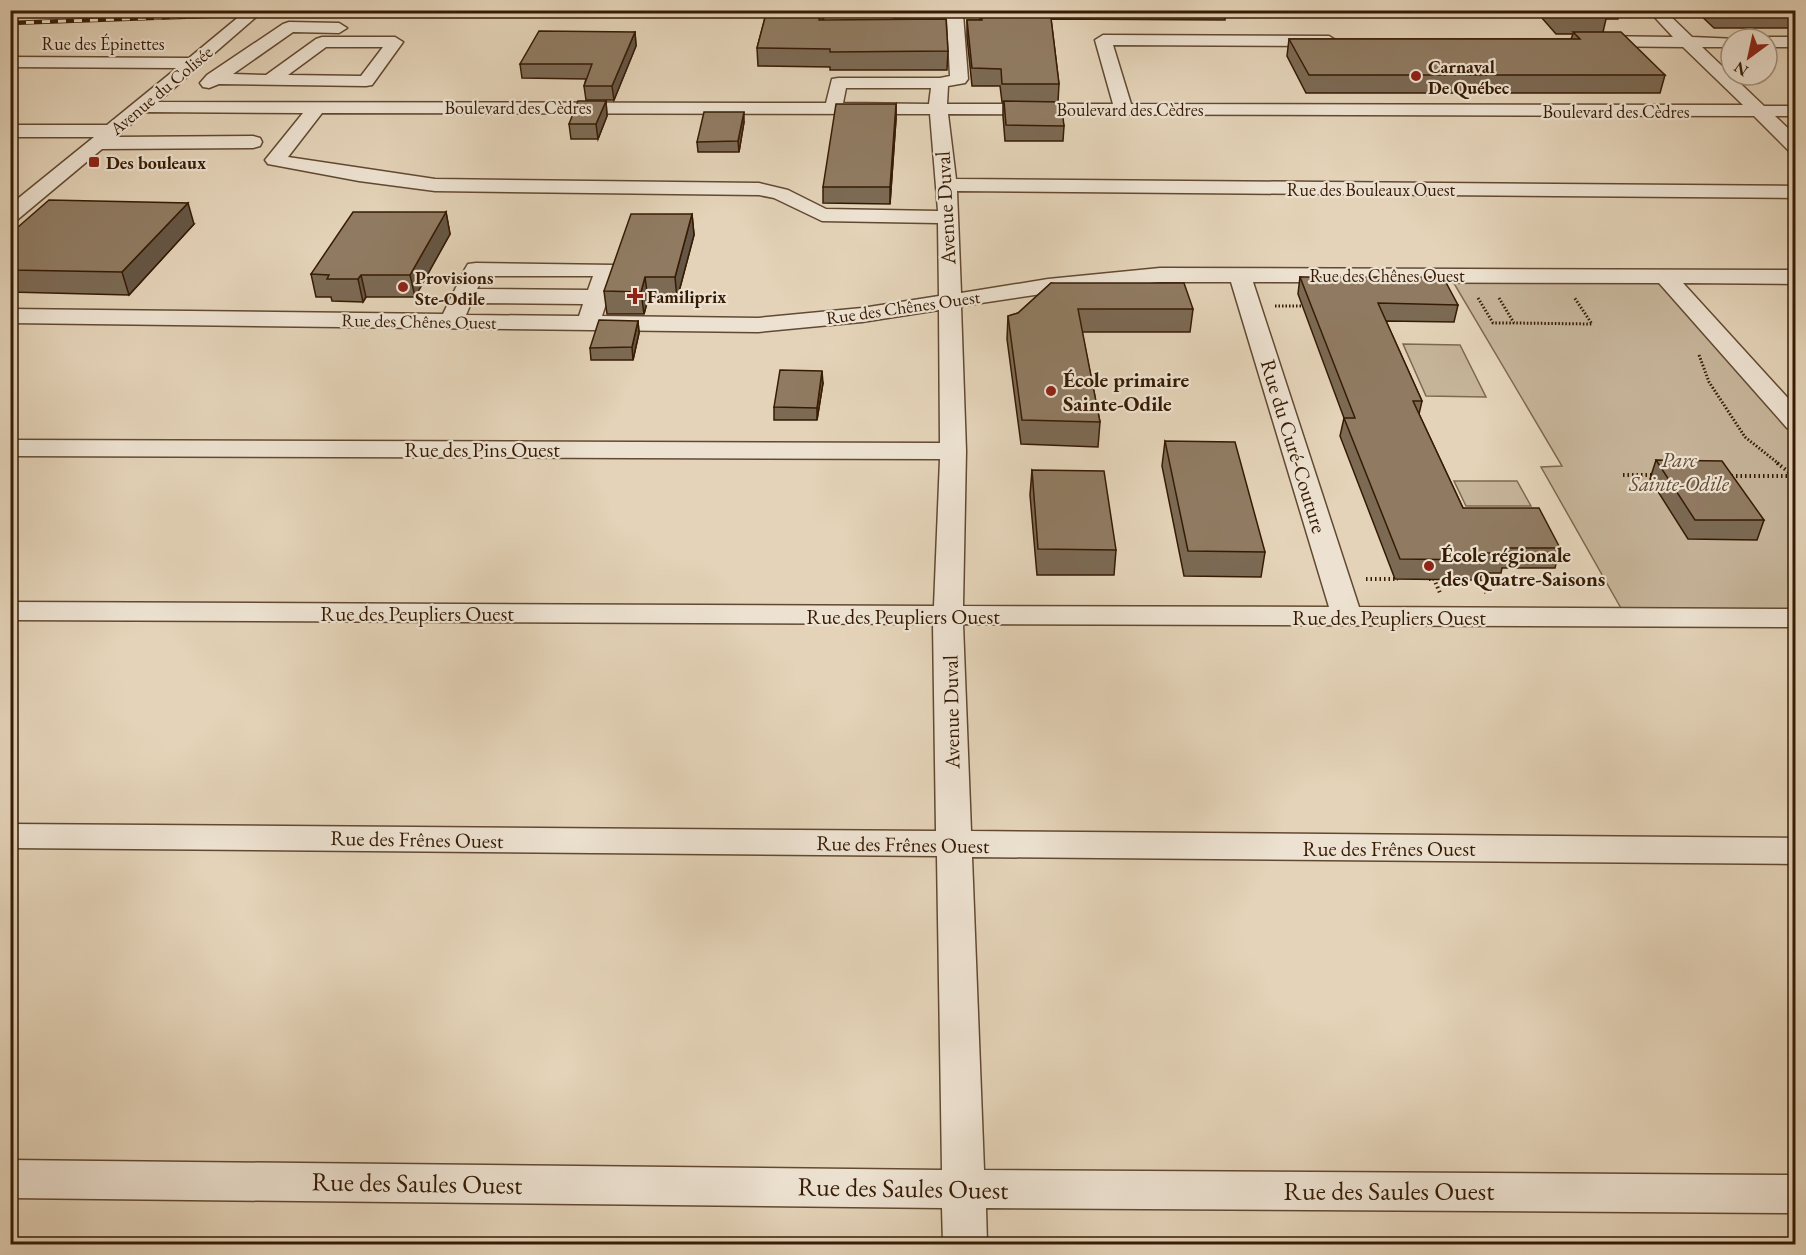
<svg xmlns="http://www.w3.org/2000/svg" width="1806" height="1255" viewBox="0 0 1806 1255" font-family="'EB Garamond',serif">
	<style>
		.green { fill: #c6b499; stroke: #7e684e; stroke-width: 1.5 }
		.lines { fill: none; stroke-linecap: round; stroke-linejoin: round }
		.minor-casing { stroke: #624931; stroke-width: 3 }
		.path-far1 { stroke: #361b04; stroke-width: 3; stroke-dasharray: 1.5 2; stroke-linecap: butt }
		.path { stroke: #361b04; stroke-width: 4; stroke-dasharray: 1.5 3; stroke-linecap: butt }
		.minor { fill: #ede2d1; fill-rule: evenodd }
		.rail-casing { stroke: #361b04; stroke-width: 4.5 }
		.rail { stroke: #ede2d1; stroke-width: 3; stroke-dasharray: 8; stroke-linecap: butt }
		.wall { fill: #7c6a54; stroke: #361b04; stroke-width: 1.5 }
		.shaded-wall { fill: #655645; stroke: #361b04; stroke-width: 1.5 }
		.building { fill: #907b62; stroke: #361b04; stroke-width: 1.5 }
		.poi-dot { fill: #8f2418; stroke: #ede2d1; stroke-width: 2 }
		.labels { text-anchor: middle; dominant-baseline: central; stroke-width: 4.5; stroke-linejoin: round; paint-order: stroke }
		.far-street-label { font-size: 18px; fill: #361b04; stroke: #ede2d1 }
		.far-poi-label { font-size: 18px; font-weight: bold; fill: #361b04; stroke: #ede2d1; text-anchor: start }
		.street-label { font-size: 21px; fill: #361b04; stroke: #ede2d1 }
		.poi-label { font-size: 21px; font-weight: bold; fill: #361b04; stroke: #ede2d1; text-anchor: start }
		.park-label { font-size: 21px; font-style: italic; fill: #614931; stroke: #ede2d1 }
		.near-street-label { font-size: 26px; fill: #361b04; stroke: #ede2d1 }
	</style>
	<rect width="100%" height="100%" fill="#e4d3b8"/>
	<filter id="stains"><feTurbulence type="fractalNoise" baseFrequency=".00333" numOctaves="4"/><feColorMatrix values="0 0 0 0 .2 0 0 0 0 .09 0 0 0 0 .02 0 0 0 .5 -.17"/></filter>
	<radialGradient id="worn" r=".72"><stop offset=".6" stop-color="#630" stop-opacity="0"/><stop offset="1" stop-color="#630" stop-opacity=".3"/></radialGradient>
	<!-- green -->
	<path class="green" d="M1449,275L1665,276L1795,423V618L1626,617L1541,467L1562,466Z
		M1403,344L1460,345L1486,397L1426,396Z
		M1454,481H1517L1531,506H1466Z"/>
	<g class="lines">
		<!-- minor casing -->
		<g class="minor-casing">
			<path id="minor" d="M247,10H264L158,102L826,103L832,79L838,78H940L950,76L947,19L895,18L887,13L889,10H960L963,14L968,79L965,83L948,86L947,104H1113L1095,40L1103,35L1329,36L1337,41L1329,46L1113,45L1131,104L1743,105L1683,47L1590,46L1582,41L1590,36L1673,37L1648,10H1664L1692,37L1737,39H1731V47H1702L1764,106H1796V116H1775L1796,136V153L1789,151L1754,116L948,114L956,179L1796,186V198L957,191L961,293L1048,279L1160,268L1796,270V284L1683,283L1796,407V430L1787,428L1659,283L1253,282L1359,607L1796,609V627L963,624L971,831L1796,838V864L972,857L984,1170L1796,1175V1213L986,1208L987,1244H943L942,1208L10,1198V1160L942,1170L937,856L10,848V824L936,831L933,624L10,620V602L934,606L940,459L10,456V440L940,443L939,310L862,322L758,332L10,323V309L443,314L465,269L468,264L476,263L614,265L617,270L602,316L758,318L862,308L939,296L938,223L822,221L774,198L759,195L435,191L359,181L268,164L265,160L303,113L145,112L116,137L253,136L260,138L262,142L260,146L253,148L102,149L17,220L10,222V205L94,137H10V125H107L177,68L10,67V57L189,58ZM846,88H931L929,104L843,103ZM322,113L930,114L938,211L826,209L788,190L759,183L435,179L288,157ZM484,276H593L588,290L477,289ZM1160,282H1231L1329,607L963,606L966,451L961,306L1048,293ZM471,303L583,304L579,316L466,315Z
				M289,22L339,23L347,28L339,33L293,32L233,74L266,75L316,39L322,37H395L403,42L372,85L366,86L219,84L209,88L203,87L200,83L207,75L283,24ZM326,47H383L361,76L288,75Z
				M1767,37H1796V47H1767V39H1761Z"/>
		</g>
		<!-- path-far1 -->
		<path class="path-far1" d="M1478,298L1493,323H1513
			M1499,298L1514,323L1592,324L1574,297
			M1275,306H1302
			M1699,355L1709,382L1745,437L1779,464"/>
		<!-- path -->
		<path class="path" d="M1777,463L1794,476
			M1623,475H1654
			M1727,476H1795
			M1366,579H1398
			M1429,579H1434L1440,593
			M1480,580L1486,593"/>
		<!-- minor -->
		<use href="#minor" class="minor"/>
		<!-- rail casing -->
		<g class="rail-casing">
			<path id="rail" d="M10,23L378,10"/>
		</g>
		<!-- rail -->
		<use href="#rail" class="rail"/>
	</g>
	<!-- wall -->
	<path class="wall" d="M767,10H825L823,20L948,51L947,70H830V67L758,66L757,48Z
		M979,10H1226L1225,20L1051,19L1059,84L1058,102L1064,126L1063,141H1005L1003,116V102H1002L1000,86H972L967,37V20H980Z
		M1535,10H1620L1618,19H1606L1603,32L1665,75L1660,93H1306L1287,56L1289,39H1571L1573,34H1556Z
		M1695,10H1796V28H1714Z
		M635,32L636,46L614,100H586L584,86L586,79L522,78L520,64Z
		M606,101L607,116L598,139H571L569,124Z
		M896,104V119L890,204L823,203V187Z
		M744,122L739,152H698L697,142Z
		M446,212L450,234L415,297H366L363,302L332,301L331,297H316L311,274Z
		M692,214L694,235L677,299H648L644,314H607L604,291Z
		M194,224L129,295L10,292V234Z
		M1300,277L1458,305L1454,322L1386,321L1422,401L1419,414L1463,508L1560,548L1555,568H1502L1501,573H1482L1480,580L1395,579L1340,436L1344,418L1298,294Z
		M1051,283L1193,309L1190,332H1082L1100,422L1098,447L1021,444L1007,339L1008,316L1018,313Z
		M638,321L639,333L633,360H591L590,348Z
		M823,383L817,420H774V407Z
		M1165,441L1265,552L1261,577L1184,576L1162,466Z
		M1656,460L1764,520L1757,540L1688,539L1650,479Z
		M1032,470L1116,550L1114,575H1037L1030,495Z"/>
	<!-- shaded-wall -->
	<path class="shaded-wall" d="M821,10H825L820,38L819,20Z
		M635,32L636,46L614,100L612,86Z
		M606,101L607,116L598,139L596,124Z
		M896,104V119L890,204V187Z
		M744,112V122L739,152L738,141Z
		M188,203L194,224L129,295L122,272Z
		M446,212L450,234L415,297L410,275Z
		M692,214L694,235L677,299L675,277Z
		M361,275L366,297L363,302L358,279Z
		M645,277L648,299L644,314L641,292Z
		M638,321L639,333L633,360L632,347Z
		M822,371L823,383L817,420V408Z"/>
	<!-- building -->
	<path class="building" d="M767,10H821L819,20L946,19L948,51L830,52V49L757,48Z
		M981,10H1050L1059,84H1002L1001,69L972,68L967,20H982Z
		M1555,10H1601L1607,17H1560Z
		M539,31L635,32L612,86H584L592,64H520Z
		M1573,32H1621L1665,75H1309L1289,39H1580Z
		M578,101H606L596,124H569Z
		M1004,101L1061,102L1064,126L1006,125Z
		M836,104H896L890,187H823Z
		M704,112H744L738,141L697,142Z
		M49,200L188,203L122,272L10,270V234Z
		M353,212H446L410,275H361L358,279H327L329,275L311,274Z
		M631,214H692L675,277H645L641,292L604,291Z
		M1300,277H1443L1458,305L1378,303L1422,401H1413L1463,508H1539L1560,548H1504L1506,553H1482L1485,560L1400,559L1344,418H1355Z
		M1051,283H1184L1193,309H1078L1100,422L1022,420L1008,316L1018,313Z
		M599,320L638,321L632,347L590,348Z
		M780,370L822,371L817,408L774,407Z
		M1165,441L1235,442L1265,552L1188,551Z
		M1656,460L1722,461L1764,520H1695Z
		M1032,470L1104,471L1116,550L1038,549Z"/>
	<!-- markers -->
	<g class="poi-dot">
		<circle cx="1416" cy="76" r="6"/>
		<rect x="88" y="156" width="12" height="12" rx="3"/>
		<circle cx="403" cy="287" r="6"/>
		<path d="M632 287h6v6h6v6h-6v6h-6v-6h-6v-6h6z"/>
		<circle cx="1051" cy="391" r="6"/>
		<circle cx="1429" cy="566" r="6"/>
	</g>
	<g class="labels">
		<!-- far-street labels -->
		<g class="far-street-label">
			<text x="103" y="43">Rue des Épinettes</text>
			<text transform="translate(161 90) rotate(-40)">Avenue du Colisée</text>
			<text x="518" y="107">Boulevard des Cèdres</text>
			<text x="1130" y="109">Boulevard des Cèdres</text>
			<text x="1616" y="111">Boulevard des Cèdres</text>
			<text x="1371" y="189">Rue des Bouleaux Ouest</text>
			<text x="1387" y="275">Rue des Chênes Ouest</text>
			<text transform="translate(903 307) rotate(-8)">Rue des Chênes Ouest</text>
			<text transform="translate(419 321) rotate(1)">Rue des Chênes Ouest</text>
		</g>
		<!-- far-poi labels -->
		<g class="far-poi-label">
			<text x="1428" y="66">Carnaval<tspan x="1428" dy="21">De Québec</tspan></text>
			<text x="106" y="162">Des bouleaux</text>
			<text x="415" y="277">Provisions<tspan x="415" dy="21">Ste-Odile</tspan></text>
			<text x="647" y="296">Familiprix</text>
		</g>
		<!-- street labels -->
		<g class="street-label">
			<text transform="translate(945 208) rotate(-93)">Avenue Duval</text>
			<text transform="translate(1294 446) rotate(73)">Rue du Curé-Couture</text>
			<text x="482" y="449">Rue des Pins Ouest</text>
			<text x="417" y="613">Rue des Peupliers Ouest</text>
			<text x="903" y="616">Rue des Peupliers Ouest</text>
			<text x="1389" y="617">Rue des Peupliers Ouest</text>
			<text transform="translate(951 712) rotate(-91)">Avenue Duval</text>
			<text transform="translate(417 839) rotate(1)">Rue des Frênes Ouest</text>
			<text transform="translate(903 844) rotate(1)">Rue des Frênes Ouest</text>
			<text x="1389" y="848">Rue des Frênes Ouest</text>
		</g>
		<!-- poi labels -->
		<g class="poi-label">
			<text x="1063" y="379">École primaire<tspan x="1063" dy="24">Sainte-Odile</tspan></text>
			<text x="1441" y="554">École régionale<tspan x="1441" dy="24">des Quatre-Saisons</tspan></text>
		</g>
		<!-- park labels -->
		<g class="park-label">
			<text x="1679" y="459">Parc<tspan x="1679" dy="24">Sainte-Odile</tspan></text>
		</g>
		<!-- near-street labels -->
		<g class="near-street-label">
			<text transform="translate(417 1183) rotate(1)">Rue des Saules Ouest</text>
			<text transform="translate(903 1188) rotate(1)">Rue des Saules Ouest</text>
			<text x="1389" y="1191">Rue des Saules Ouest</text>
		</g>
	</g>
	<!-- margin -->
	<rect width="1806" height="1255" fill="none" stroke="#e4d3b8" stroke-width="36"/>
	<rect x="12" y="12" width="1782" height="1231" fill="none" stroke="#361b04" stroke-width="3"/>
	<rect x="18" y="18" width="1770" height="1219" fill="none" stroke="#361b04" stroke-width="1.5"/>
	<!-- north arrow -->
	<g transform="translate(1749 57) rotate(213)"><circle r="28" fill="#ede2d1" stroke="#a4927f" stroke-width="1.5"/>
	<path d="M0-4.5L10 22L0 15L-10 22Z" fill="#8f2418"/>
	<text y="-9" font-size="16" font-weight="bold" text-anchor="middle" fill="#361b04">N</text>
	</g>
	<rect width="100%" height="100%" filter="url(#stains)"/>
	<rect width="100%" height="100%" fill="url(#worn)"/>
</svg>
